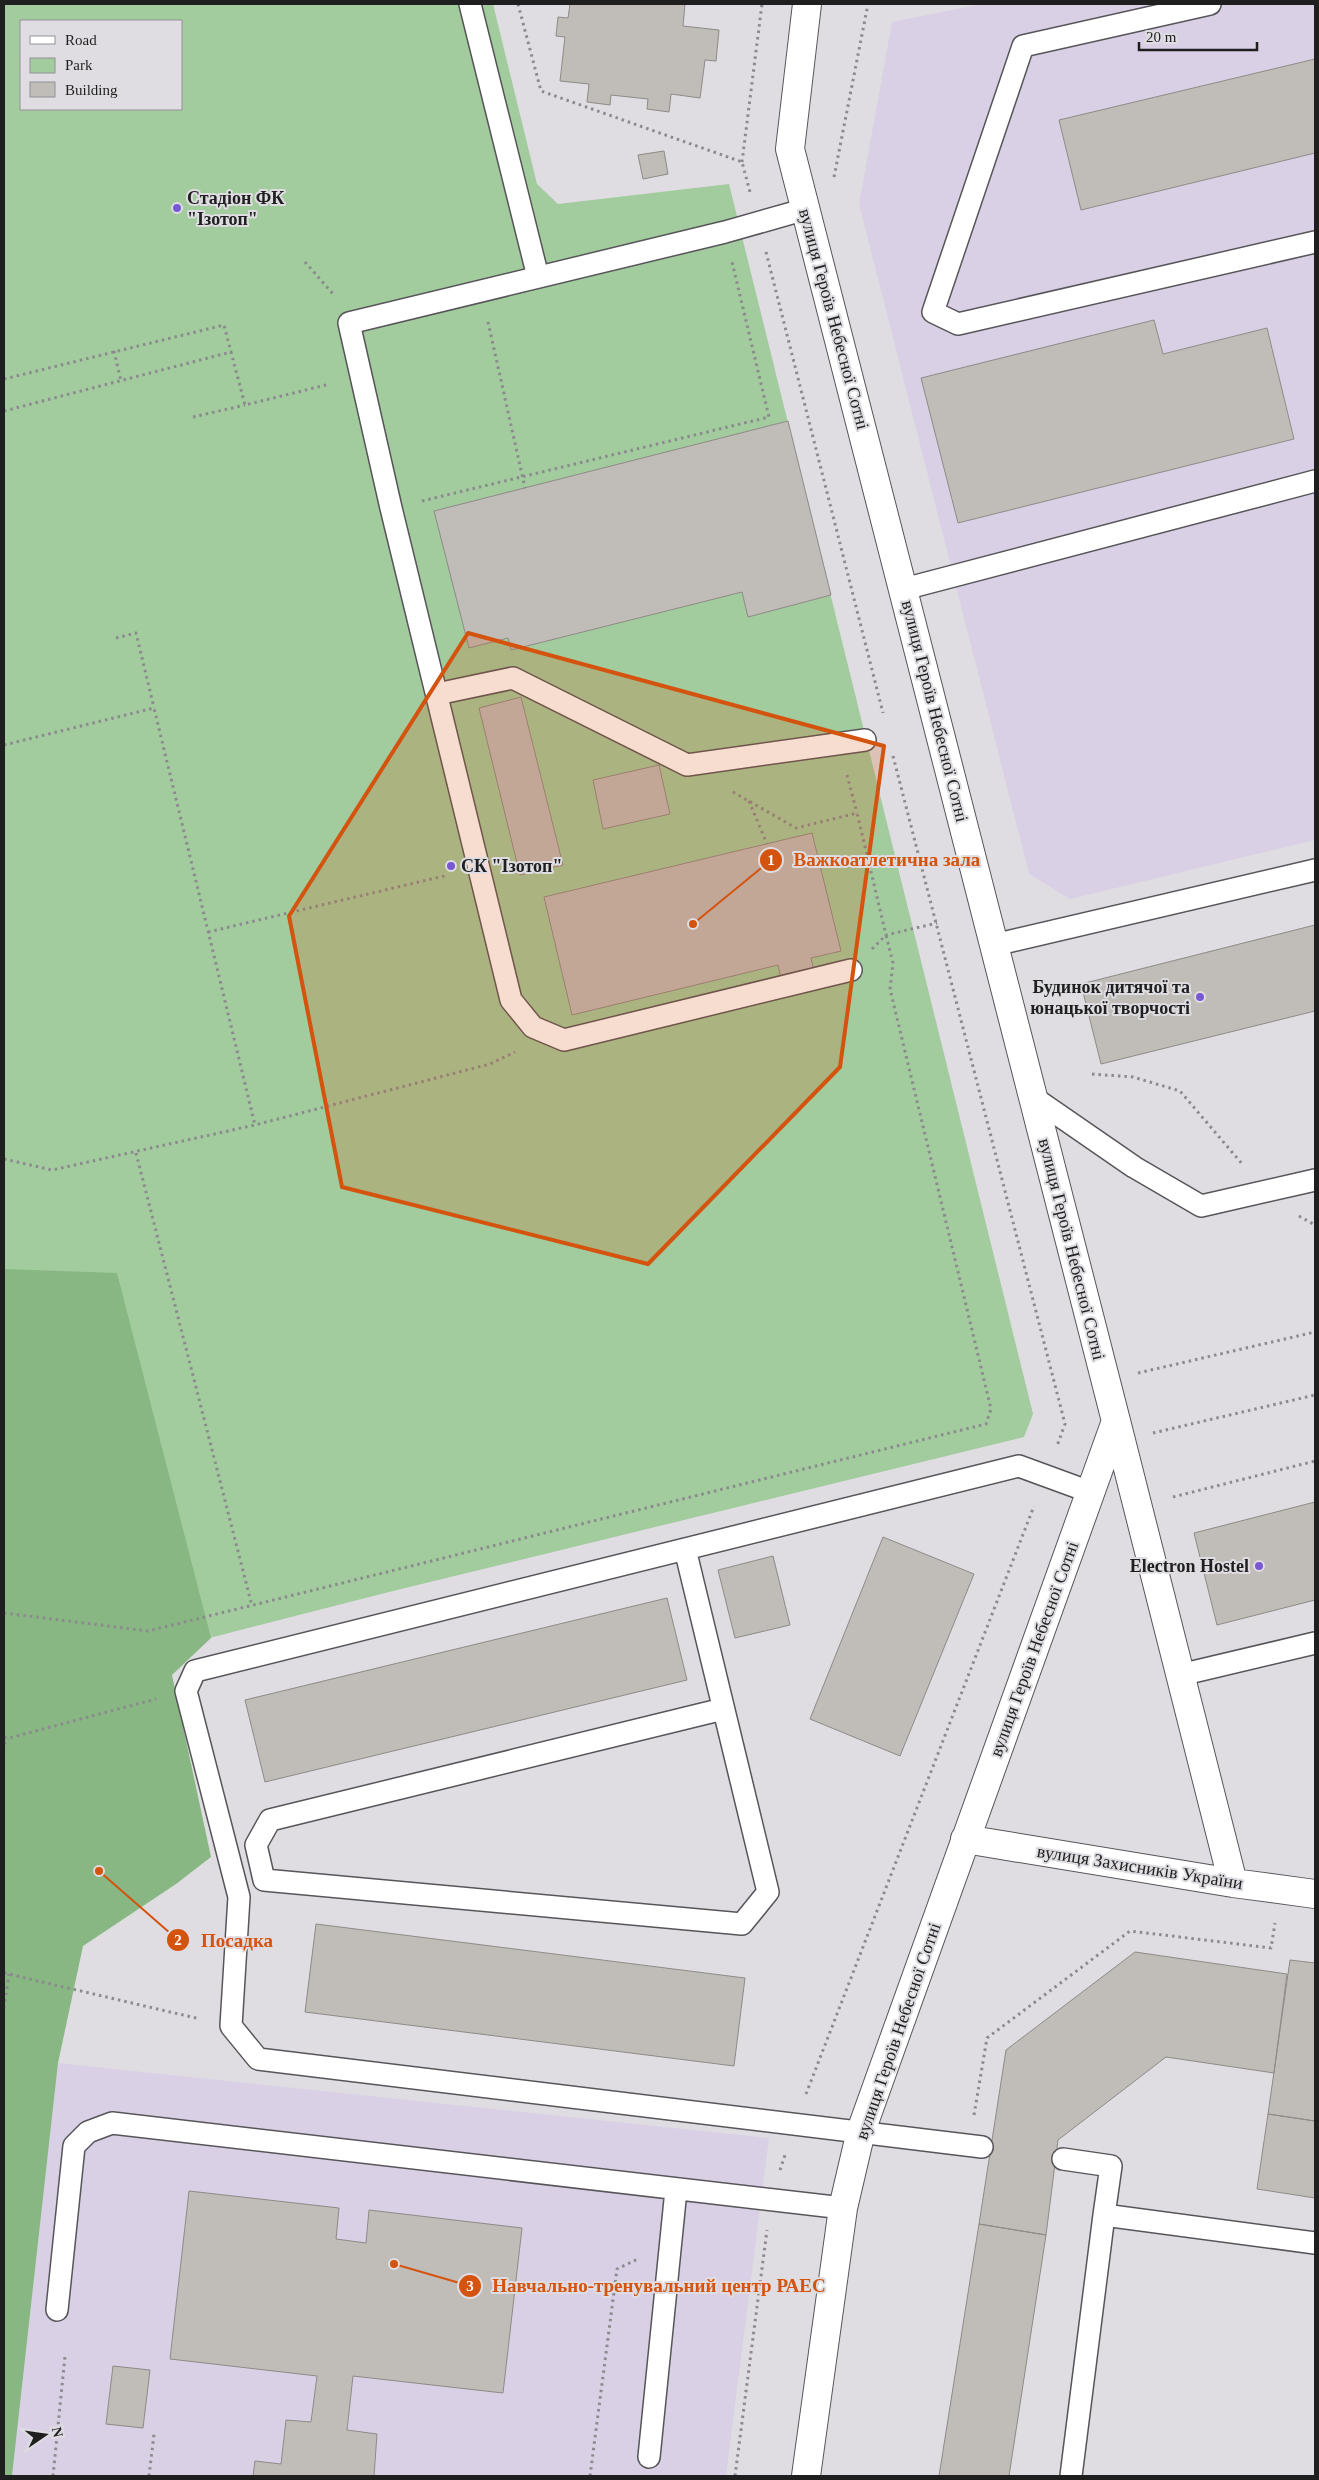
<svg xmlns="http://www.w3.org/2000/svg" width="1319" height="2480" viewBox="0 0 1319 2480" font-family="Georgia,serif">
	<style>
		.education { fill: #d9d0e5 }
		.green { fill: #a2cb9e; fill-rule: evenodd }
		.forest { fill: #88b783 }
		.building { fill: #c0bcb8; stroke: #8f8a87 }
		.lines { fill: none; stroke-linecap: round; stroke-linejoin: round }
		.service-casing { stroke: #575559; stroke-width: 24 }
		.minor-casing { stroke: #575559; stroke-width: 30 }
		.path { stroke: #8b8a8d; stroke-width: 3; stroke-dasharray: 2.5 4; stroke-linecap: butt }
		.service { stroke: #fff; stroke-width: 21 }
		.minor { stroke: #fff; stroke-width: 28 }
		.marked { fill: #d4530e; fill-opacity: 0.2; stroke: #d4530e; stroke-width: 4; stroke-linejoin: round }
		.poi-dot { fill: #7958d3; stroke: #dfdde2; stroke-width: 2 }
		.labels { text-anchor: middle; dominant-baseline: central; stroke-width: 4; stroke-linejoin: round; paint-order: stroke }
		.poi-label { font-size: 18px; font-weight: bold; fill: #1f1f20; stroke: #dfdde2; text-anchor: start }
		.street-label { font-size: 18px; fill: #1f1f20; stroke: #dfdde2 }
		.leader { fill: none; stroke: #d4530e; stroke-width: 2 }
		.callout-dot { fill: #d4530e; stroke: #dfdde2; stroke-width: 2 }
		.mark-label { font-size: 15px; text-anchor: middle; font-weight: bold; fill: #fff }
		.callout-label { font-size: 19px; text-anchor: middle; font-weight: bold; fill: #d4530e; stroke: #dfdde2; stroke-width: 4; stroke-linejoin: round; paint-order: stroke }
	</style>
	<rect width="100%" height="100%" fill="#dfdde2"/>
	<!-- education -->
	<path class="education" d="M982,4H1315V840L1070,899L1029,874L859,204L892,22Z
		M58,2063L769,2138L726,2476H12Z"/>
	<!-- green -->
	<path class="green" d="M4,4H493L537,184L558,204L729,184L1033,1414L1024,1437L393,1591L151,1653L4,1685ZM21,21H181V109H21Z"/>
	<!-- forest -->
	<path class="forest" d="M4,1269L117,1273L211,1638L172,1675L211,1857L176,1884L83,1946L58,2063L12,2476H4Z"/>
	<!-- building -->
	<path class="building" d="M570,4H685L683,26L719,30L716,61L705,60L700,98L671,94L669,112L647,109L648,99L611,95L610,105L587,102L589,84L560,81L565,37L556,36L558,17L568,18Z
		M1315,59V153L1081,210L1059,120Z
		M664,151L668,174L643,179L638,155Z
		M1154,320L1163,354L1267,328L1294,439L958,523L921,378Z
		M788,421L831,595L748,617L742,592L511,650L508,638L469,648L434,511Z
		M521,697L563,865L520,875L479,708Z
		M659,765L670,814L603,829L593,780Z
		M812,833L841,951L811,958L815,975L782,983L778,965L572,1015L544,897Z
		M1315,925V1011L1101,1064L1081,984Z
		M1315,1502V1600L1217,1625L1194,1533Z
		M883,1537L974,1574L900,1756L810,1719Z
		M773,1556L790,1625L735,1638L718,1570Z
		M667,1598L687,1680L265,1782L245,1700Z
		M316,1924L745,1978L734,2066L305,2012Z
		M1135,1952L1287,1974L1274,2073L1166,2057L1058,2140L1046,2235L979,2224L1006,2050Z
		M1290,1960L1315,1963V2121L1268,2114Z
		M1268,2114L1315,2121V2198L1257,2189Z
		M189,2191L339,2208L336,2239L366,2243L369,2210L522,2228L503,2393L353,2376L347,2430L377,2434L374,2476H253L255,2461L281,2464L286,2420L311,2422L317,2376L170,2359Z
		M979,2224L1046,2235L1009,2476H939Z
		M113,2366L150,2370L143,2428L106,2424Z"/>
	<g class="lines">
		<!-- service casing -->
		<g class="service-casing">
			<path id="service" d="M470,4L538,277
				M1210,4L1023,46L933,312L958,324L1315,242
				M806,209L725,232L349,323L391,508L511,1000L533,1027L564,1040L851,970
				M904,589L1315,481
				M437,694L513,678L687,765L865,740
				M994,945L1315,870
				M1034,1098L1134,1167L1201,1206L1315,1180
				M685,1549L768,1892L742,1924L264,1880L256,1845L270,1820L723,1709
				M1180,1675L1315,1643
				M982,2147L258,2059L231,2026L239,1897L186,1691L195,1671L1019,1466L1090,1492
				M1063,2159L1111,2166L1104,2215
				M57,2310L74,2146L88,2132L112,2123L843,2208
				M649,2457L676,2190
				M1071,2476L1104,2215L1315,2243"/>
		</g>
		<!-- minor casing -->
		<g class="minor-casing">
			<path id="minor" d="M1116,1421L1233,1883
				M965,1839L1233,1883L1315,1894
				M806,2476L843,2208L861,2131L1116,1421L790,149L807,4"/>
		</g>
		<!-- path -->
		<path class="path" d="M518,4L541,91L742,162L750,192
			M742,162L762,4
			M834,177L868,4
			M766,252L883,713
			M305,262L334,295
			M488,322L525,488
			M114,351L121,381
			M4,379L224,325L231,352
			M4,411L231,352L245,405L330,384
			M193,417L245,405
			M422,501L769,417L732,262
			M116,638L136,633L154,708
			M4,745L154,708L255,1125
			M893,756L1065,1424L1057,1446
			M847,775L857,813
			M733,792L796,828L857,813L886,935L937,923
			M749,801L767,844
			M208,932L448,875
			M872,949L885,936
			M1092,1074L1133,1077L1180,1091L1243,1165
			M136,1153L252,1606
			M4,1159L52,1170L255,1125L490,1064L515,1052
			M1299,1216L1315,1225
			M1138,1373L1315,1332
			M1153,1433L1315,1395
			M1173,1497L1315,1461
			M4,1613L148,1631L986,1424L991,1409L890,989L893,963L886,935
			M4,1737L9,1738L156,1699
			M4,1744L9,1739
			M4,1973L200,2019
			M4,2008L9,1974
			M806,2094L1034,1506
			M974,2115L987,2038L1130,1931L1271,1948L1275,1923
			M780,2170L785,2155
			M53,2476L65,2356
			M149,2476L154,2434
			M590,2476L617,2269L638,2259
			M735,2476L767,2230"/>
		<!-- service -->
		<use href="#service" class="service"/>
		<!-- minor -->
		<use href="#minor" class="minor"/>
	</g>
	<!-- marked area -->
	<path class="marked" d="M468,633L884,746L840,1067L648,1264L342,1187L289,916Z"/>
	<!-- markers -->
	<g class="poi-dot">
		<circle cx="177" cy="208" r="5"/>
		<circle cx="451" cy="866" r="5"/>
		<circle cx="1200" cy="997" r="5"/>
		<circle cx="1259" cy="1566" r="5"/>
	</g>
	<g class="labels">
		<!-- poi labels -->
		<g class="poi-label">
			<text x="187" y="198">Стадіон ФК<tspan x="187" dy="21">"Ізотоп"</tspan></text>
			<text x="461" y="866">СК "Ізотоп"</text>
			<text x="1190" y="987" text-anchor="end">Будинок дитячої та<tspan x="1190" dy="21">юнацької творчості</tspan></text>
			<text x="1249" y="1566" text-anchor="end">Electron Hostel</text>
		</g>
		<!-- street labels -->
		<g class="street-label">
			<text transform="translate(834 319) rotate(75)">вулиця Героїв Небесної Сотні</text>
			<text transform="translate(935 711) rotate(76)">вулиця Героїв Небесної Сотні</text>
			<text transform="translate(1072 1249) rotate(76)">вулиця Героїв Небесної Сотні</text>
			<text transform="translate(1034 1649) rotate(-70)">вулиця Героїв Небесної Сотні</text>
			<text transform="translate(1140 1867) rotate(9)">вулиця Захисників України</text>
			<text transform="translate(898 2031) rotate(-71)">вулиця Героїв Небесної Сотні</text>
		</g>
	</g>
	<!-- callouts -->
	<path class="leader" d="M693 924L771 860M99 1871L178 1940M394 2264L470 2286"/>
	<g class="callout-dot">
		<circle cx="693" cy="924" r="5"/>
		<circle cx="99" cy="1871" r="5"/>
		<circle cx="394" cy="2264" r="5"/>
		<circle cx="771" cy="860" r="12"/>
		<circle cx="178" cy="1940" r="12"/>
		<circle cx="470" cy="2286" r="12"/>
	</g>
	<g class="mark-label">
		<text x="771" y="865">1</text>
		<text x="178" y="1945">2</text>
		<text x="470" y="2291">3</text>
	</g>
	<g class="callout-label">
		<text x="887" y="866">Важкоатлетична зала</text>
		<text x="237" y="1947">Посадка</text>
		<text x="659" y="2292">Навчально-тренувальний центр РАЕС</text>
	</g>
	<!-- border -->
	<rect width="1319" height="2480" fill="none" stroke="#1f1f20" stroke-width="10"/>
	<!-- legend -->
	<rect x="20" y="20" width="162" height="90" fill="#dfdde2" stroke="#929194"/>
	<rect x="30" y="36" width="25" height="8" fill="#ffffff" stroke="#929194"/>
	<text x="65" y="45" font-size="15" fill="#1f1f20">Road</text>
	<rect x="30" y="58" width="25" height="15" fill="#a2cb9e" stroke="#929194"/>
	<text x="65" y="70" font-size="15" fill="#1f1f20">Park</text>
	<rect x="30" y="82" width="25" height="15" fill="#c0bcb8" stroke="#929194"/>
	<text x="65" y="95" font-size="15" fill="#1f1f20">Building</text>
	<!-- north arrow -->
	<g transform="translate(45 2435) rotate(77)" stroke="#dfdde2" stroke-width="4" paint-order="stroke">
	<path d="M0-4L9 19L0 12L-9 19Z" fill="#1f1f20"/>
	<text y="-8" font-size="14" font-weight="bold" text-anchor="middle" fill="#1f1f20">N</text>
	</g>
	<!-- scale -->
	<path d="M1139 42v8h118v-8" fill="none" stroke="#1f1f20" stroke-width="2.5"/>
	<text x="1146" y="42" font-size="15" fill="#1f1f20" stroke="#dfdde2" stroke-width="4" paint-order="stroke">20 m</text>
</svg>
